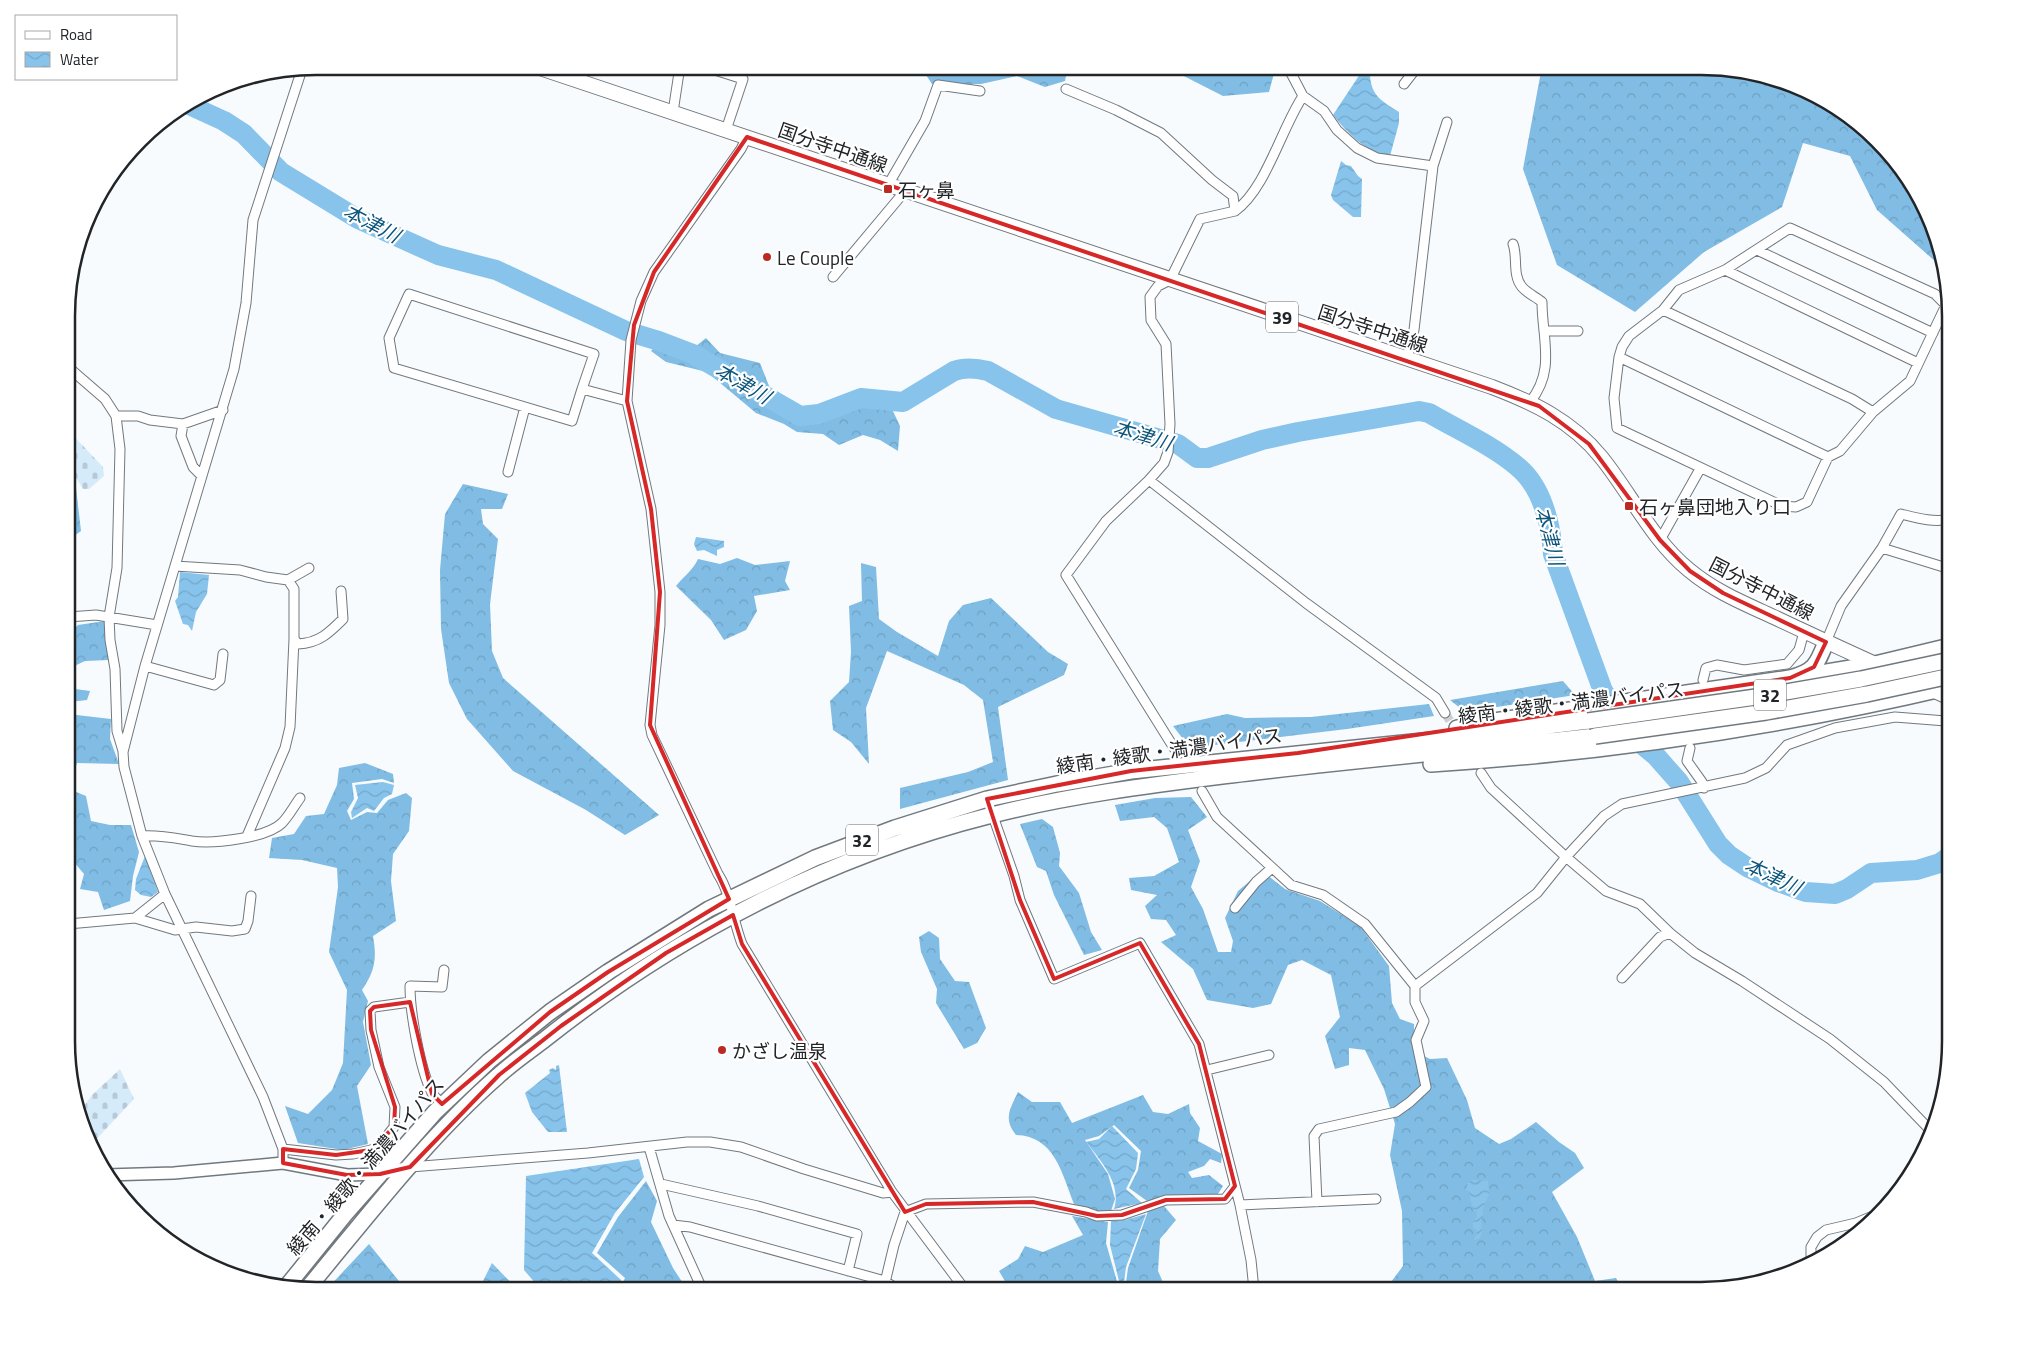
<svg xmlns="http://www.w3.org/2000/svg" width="2017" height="1357" viewBox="0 0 2017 1357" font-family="'Titillium Web','Noto Sans JP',sans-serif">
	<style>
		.forest { fill: url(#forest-crowns) }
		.cemetery { fill: url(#cemetery-stones) }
		.water { fill: url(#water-waves) }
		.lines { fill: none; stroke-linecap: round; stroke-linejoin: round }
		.river { stroke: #87c3eb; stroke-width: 20 }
		.minor-tunnel { stroke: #ccd0d3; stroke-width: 9; stroke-dasharray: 9 4.5; stroke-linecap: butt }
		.minor-casing { stroke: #71797f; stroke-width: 11 }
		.tertiary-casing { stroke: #71797f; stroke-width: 14 }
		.primary-casing { stroke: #71797f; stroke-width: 16 }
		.trunk-casing { stroke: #71797f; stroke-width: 18 }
		.minor { stroke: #fff; stroke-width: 9 }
		.tertiary { stroke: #fff; stroke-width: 11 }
		.primary { stroke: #fff; stroke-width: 14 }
		.trunk { stroke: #fff; stroke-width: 15 }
		.trunk-bridge-casing { stroke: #71797f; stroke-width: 18; stroke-linecap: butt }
		.trunk-bridge { stroke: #fff; stroke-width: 15 }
		.marked { fill: none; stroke: #d62828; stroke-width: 4; stroke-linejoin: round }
		.poi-dot { fill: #b92a23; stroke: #fff; stroke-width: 2 }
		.labels { text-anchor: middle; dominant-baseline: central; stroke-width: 4.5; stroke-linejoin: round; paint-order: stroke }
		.shield { fill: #fff; stroke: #646668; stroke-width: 1 }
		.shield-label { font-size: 18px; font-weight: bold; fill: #222528 }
		.street-label { font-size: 19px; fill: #222528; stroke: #fff }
		.poi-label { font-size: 19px; fill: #222528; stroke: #fff; text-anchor: start }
		.water-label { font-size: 20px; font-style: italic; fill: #0d567c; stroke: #fff }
		.rim { fill: none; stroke: #222528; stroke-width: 2.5 }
	</style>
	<defs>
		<pattern id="forest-crowns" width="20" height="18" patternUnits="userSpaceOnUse" patternTransform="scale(1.25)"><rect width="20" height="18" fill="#80bce3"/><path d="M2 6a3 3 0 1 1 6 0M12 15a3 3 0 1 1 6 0" fill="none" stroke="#6ea1c3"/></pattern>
		<pattern id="cemetery-stones" width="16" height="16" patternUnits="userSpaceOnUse" patternTransform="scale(1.25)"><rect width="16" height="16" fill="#d6ebfa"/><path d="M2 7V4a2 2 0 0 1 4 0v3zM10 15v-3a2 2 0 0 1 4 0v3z" fill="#b7c9d6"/></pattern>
		<pattern id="water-waves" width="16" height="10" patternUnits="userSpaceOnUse" patternTransform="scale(1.25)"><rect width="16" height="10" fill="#87c3eb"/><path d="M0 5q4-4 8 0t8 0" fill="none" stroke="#74a7ca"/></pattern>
	</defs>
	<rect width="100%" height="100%" fill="#f7fbfe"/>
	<!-- forest -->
	<path class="forest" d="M920,66H1068L1065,81L1045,87L1017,76L981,84H932Z
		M1174,66H1276L1269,92L1223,96L1172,70Z
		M1542,66H1701L1781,79L1840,109L1888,151L1917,192L1942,251L1945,270L1877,210L1850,156L1803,143L1782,207L1704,252L1635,312L1557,265L1523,169Z
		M706,338L720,353L760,363L778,409L798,419L818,417L856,404L872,403L891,407L900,426L898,451L880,440L863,435L839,445L823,434L797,432L784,424L756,413L707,372L666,362L651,351L658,343L685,355Z
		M68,469L75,479L81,531L70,539L68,538Z
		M463,484L508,494L502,509H481L483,524L498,539L490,604L492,651L503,678L659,815L625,835L586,810L513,771L467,719L449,683L441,629L440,570L445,514Z
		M737,558L755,565L790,561L785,581L790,590L754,596L757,611L746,630L724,640L711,620L676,586C684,576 693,570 698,559L720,564Z
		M861,563L876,567L879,619L897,632L938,656L949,621L963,605L991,598L1048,652L1068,664L1064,675L998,707L1008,780L900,809V788L968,772L993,762L983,700L964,685L887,651L866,708L869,764L851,742L833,730L830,701L849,682L851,652L849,606L862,601Z
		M105,621L109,660L85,661L68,669V635L78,625Z
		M1563,681L1575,695L1465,712L1450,700Z
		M68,688L90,691L87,700L68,702Z
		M1429,704L1434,716L1347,729L1190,748L1173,726L1227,714L1245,718L1311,717Z
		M68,714L111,719L110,739L119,764L77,763L69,789L86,796L91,821L110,825H131L139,852L133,876L130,901L104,910L98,892L80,889L84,874L68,855Z
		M365,763L393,774L394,783L382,779L352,783L354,799L347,811L351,820L367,812L377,813L388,800L406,793L412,798L409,831L393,854L391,881L396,921L373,936C377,959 375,971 362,990L368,1001L363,1022L371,1065L357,1086L368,1144L343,1150L298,1143L285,1106L308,1114L332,1090L343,1063L347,990L329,952L338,887L337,868L302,860L269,858L272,838L294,834L306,816L324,814L337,785L339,768Z
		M1191,797L1207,817L1188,830L1200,861L1191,887L1203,909L1218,952H1231L1233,941L1225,918L1238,891L1262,871L1285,889L1320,901L1360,926L1389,966L1392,1003L1400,1019L1414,1024V1051L1430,1059L1447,1058L1467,1100L1475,1128L1499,1144L1511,1139L1536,1122L1559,1142L1575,1153L1584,1168L1552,1192L1577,1237L1595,1281L1616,1278L1623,1290H1385L1403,1266L1402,1211L1390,1155L1395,1124L1384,1089L1365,1050L1349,1048V1065L1335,1069L1325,1036L1340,1017L1331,975L1302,960L1288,965L1271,1004L1253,1008L1207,1000L1193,969L1161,942L1176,935L1166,920L1151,919L1145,906L1157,895L1131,890L1129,878L1154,876L1179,862L1167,828L1154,817L1120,821L1115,805L1155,798Z
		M1042,819L1053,827L1060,853L1059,866L1079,893L1091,932L1102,950L1084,955L1054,895L1046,871L1037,867L1020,824Z
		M929,931L939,938L940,959L955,981L969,982L986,1028L977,1043L964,1049L936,1003L937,989L921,952L919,937Z
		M1018,1092L1032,1102H1060L1072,1123L1143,1095L1153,1112L1168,1114L1189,1104L1190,1113L1200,1128L1198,1141L1222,1154L1221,1163L1210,1159L1204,1166L1188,1172L1192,1178L1209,1175L1223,1186L1216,1197L1165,1196L1147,1201L1129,1188L1138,1170L1141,1151L1114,1125L1099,1136L1085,1140L1108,1174L1115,1199L1111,1211H1095L1074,1204C1062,1174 1055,1136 1016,1135C1003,1119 1010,1109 1018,1092Z
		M646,1181L657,1201L651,1222L673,1268L688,1291H619L625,1278L597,1253L618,1217Z
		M1164,1206L1176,1220L1160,1239L1158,1271L1162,1280L1161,1290H1125L1128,1268L1148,1211Z
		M1072,1216L1108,1222L1106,1243L1118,1285L1116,1290H1010L999,1271L1018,1259L1025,1246L1043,1252L1083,1235Z
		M369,1244L407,1291H325Z"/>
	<!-- cemetery -->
	<path class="cemetery" d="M68,430L103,467L104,476L89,489H83L68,465Z
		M120,1069L134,1099L92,1144L81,1110L92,1095Z"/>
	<!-- water -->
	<path class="water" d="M1360,74L1370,76C1372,97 1382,101 1399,112V123L1390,156C1366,152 1348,134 1333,115Z
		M1341,161L1346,165L1351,166L1358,176L1362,179L1361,217H1353L1333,200L1331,195Z
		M696,537L724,541V547L717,550V556L704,550L697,551L694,544Z
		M180,572L209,575L207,594L196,612L192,631L188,625L183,624L175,601L178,597Z
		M383,782L394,785L392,794L384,798L374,811L367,808L352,818L351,812L358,798L355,785Z
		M145,856L158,892L151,897L141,895L135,890L136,879Z
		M559,1065L567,1132H548L532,1112L525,1093L550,1073L549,1070L553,1068L556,1070V1066Z
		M1112,1126L1138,1153L1136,1169L1126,1189L1142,1203L1114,1209C1122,1184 1101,1161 1086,1142L1099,1139Z
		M639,1159L644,1177L615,1213L592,1253L621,1280L615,1291H604L576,1283L567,1291H542L524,1270L526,1176Z
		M1471,1180L1488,1181L1489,1194L1482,1211L1484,1215L1481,1221L1482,1233L1479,1239L1474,1240L1477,1234V1230L1473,1228V1223L1477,1216L1476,1211H1473L1469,1192L1465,1190L1469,1182Z
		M1146,1214L1126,1267L1123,1290H1118L1120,1285L1110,1245L1111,1221L1125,1220Z
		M492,1263L519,1291H478Z"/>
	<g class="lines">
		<!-- river -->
		<path class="river" d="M189,105L224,121L244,134L281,172L358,219L438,255L496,270L626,331L659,341L693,354L800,416L819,414L861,398L903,402L954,371C965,367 976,368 988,371L1056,409L1178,444L1197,458H1208L1262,440L1298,432L1419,411L1429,413C1458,430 1492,445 1518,467C1542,487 1551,524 1553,554L1603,691L1639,742L1656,756L1679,782L1718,844L1729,855L1747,867L1778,882L1806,892L1835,894L1847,889L1871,873L1917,870L1940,863L1950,856"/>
		<!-- minor-tunnel -->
		<path class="minor-tunnel" d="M1445,713L1457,732
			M1174,748L1187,768"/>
		<!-- minor casing -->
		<g class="minor-casing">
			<path id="minor" d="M702,66L743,79L726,130
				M1287,66L1292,75
				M1298,66L1292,75L1303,96L1324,111L1337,130L1357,148L1377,158L1433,166
				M1404,84L1418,66
				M1066,89L1116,110L1161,133L1212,180L1233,196L1235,211L1200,219L1170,280L1158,286L1150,297L1151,320L1166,344L1170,424L1168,452L1164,463L1149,480
				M673,112L680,66
				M747,137L741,149L654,272L641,301L631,340L627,401L651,509L660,592V625L650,725L652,735L718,874C731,894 733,921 742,944L892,1192L966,1291
				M888,185L925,121L938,85L980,91
				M1235,211C1266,189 1281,129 1303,96
				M1790,228L1935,294L1946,305L1910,381L1873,412L1840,451L1828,457L1807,502L1796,507L1782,506L1617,428L1614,398L1619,357L1622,347L1629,336L1663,310L1679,290L1725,270Z
				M1513,244C1518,257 1512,275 1522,287C1527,293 1536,297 1542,302C1542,339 1556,370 1530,402
				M1757,250L1933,333
				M1725,270L1918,363
				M833,277L905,191
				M1663,310L1852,399L1873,412
				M1545,331H1578
				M1619,357L1828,457
				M1407,359L1414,330L1433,166L1447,122
				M68,367L105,399L116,416H138L150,420L183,424L223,410
				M582,389L572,421L394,368L389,338L409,294L594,354L582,389L627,401
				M116,416L120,449L117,568L109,617L110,640L115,669L117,731L123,751
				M183,424L181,436L193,467L201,475
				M508,472L525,407
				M1660,540L1700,469
				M1882,548L1950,569
				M175,566L240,570L266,577L288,580L309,568
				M288,580L294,589V639L298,644C319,643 329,633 343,619L341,591
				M68,617L96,615L157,625
				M1826,642L1841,606L1882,548L1901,514C1917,518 1934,523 1950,519
				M145,666L214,685L220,680L223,654
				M1703,680L1706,668L1717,665L1744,670L1787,664L1799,650L1804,632
				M1174,748L1066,575L1106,521L1149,480L1306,603L1436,698L1445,713
				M1690,748L1687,761L1702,782L1704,788
				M1202,791L1217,817L1291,885L1323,895L1365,924L1415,986L1537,893L1566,857L1491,788L1481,773
				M987,799L1014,876L1020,900L1054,979L1140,943L1199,1044L1240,1205L1251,1260L1254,1290
				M142,836C161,835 174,838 192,841C213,844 267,838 282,823C289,816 294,806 300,798
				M247,836L285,748L290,727L294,639
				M1235,908L1256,882L1272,868
				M135,918L175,930L196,927L232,931L245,929L248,921L251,896
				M68,924L135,918L165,894
				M1622,978L1660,937L1670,933
				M1207,1070L1269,1055
				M442,1104C439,1100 434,1097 432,1093C420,1069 410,1013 410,986L442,987L444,970
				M1932,1132L1884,1082L1830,1039L1742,981L1695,953L1670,933L1640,904L1606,891L1566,857L1604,816L1622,804L1745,778L1766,768L1787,745L1835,728L1895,717L1946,721L1950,720
				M649,1147L669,1216L703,1291
				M283,1149L336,1155L353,1154L371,1150L380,1145L394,1127L395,1107L379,1067L371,1030L370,1011L374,1007L410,1002
				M283,1163V1149L263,1097L165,894L142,836L124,767L123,752L145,666L234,369L246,303L253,220L302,69
				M410,1167L588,1153L687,1142H710L741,1147L804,1169L883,1193L892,1192
				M661,1184L758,1206L857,1234L848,1271
				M1317,1202L1314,1136L1319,1129L1396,1112L1410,1102L1426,1087L1416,1040L1424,1021L1415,1002V986
				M1240,1205L1376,1199
				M673,1225L690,1227L885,1281L900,1291
				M1811,1263V1247L1817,1237L1826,1230L1856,1223L1880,1213
				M883,1291L894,1245L905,1212L926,1204L1033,1202L1086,1212L1097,1216L1122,1215L1166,1200L1225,1199L1235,1186"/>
		</g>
		<!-- tertiary casing -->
		<g class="tertiary-casing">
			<path id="tertiary" d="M106,1175L174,1173L283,1163L347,1175L380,1174L409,1167"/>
		</g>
		<!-- primary casing -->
		<g class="primary-casing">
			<path id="primary" d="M534,66L1492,387C1534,403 1572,421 1601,457C1631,494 1652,540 1689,570C1715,592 1748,605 1778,619C1835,646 1893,672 1950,698"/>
		</g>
		<!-- trunk casing -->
		<g class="trunk-casing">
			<path id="trunk" d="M1803,676L1875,664L1950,646
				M1457,728L1494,721L1790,678C1814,672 1817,665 1826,642
				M1431,764C1606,753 1780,727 1950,687
				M287,1286L346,1213L435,1112L489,1061L550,1012L608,972L709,909L815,858L895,828L987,799L1057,784L1131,771L1442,739L1588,721
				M307,1289C368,1216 426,1139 498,1076C512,1063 528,1052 544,1040C676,935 828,856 992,815C1070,795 1151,785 1231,775C1352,760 1474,750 1595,736"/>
		</g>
		<!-- minor -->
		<use href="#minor" class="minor"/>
		<!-- tertiary -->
		<use href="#tertiary" class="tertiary"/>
		<!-- primary -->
		<use href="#primary" class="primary"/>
		<!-- trunk -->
		<use href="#trunk" class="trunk"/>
		<!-- trunk-bridge casing -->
		<g class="trunk-bridge-casing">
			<path id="trunk-bridge" d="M1588,721L1763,696L1861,679L1950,660
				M1595,736L1766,712L1867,694L1950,676"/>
		</g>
		<!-- trunk-bridge -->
		<use href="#trunk-bridge" class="trunk-bridge"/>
	</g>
	<!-- marked area -->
	<path class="marked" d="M747,137L1539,406L1589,444L1660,540L1690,571L1723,593L1826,642L1814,667L1790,678L1298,753L1131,771L987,799L1020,900L1054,979L1140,943L1199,1044L1235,1186L1225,1199L1166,1200L1122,1215L1097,1216L1033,1202L926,1204L905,1212L742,944L733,915L666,953L561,1026L499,1075L410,1167L380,1174L347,1175L283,1163V1149L336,1155L371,1150L394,1127L395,1107L371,1030L370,1011L374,1007L410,1002L432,1094L442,1104L550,1012L608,972L729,899L650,725L660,592L651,509L627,401L634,325L654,272Z"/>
	<!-- markers -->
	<g class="poi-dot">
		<rect x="883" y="184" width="10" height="10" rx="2.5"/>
		<circle cx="767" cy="257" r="5"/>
		<rect x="1624" y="501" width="10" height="10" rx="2.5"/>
		<circle cx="722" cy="1050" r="5"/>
	</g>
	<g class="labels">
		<!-- shield labels -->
		<g class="shield">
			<rect x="1266" y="301.5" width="32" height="31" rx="4"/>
			<rect x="1754" y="679.5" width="32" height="31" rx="4"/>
			<rect x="846" y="824.5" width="32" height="31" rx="4"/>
		</g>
		<g class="shield-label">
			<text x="1282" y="317">39</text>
			<text x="1770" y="695">32</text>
			<text x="862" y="840">32</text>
		</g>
		<!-- street labels -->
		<g class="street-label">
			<text transform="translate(833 147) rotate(19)">国分寺中通線</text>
			<text transform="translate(1373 328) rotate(18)">国分寺中通線</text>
			<text transform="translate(1762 588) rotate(27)">国分寺中通線</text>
			<text transform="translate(1571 702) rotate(-7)">綾南・綾歌・満濃バイパス</text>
			<text transform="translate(1169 750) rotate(-8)">綾南・綾歌・満濃バイパス</text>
			<text transform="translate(365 1166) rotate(-49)">綾南・綾歌・満濃バイパス</text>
		</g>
		<!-- poi labels -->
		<g class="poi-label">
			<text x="898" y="189">石ヶ鼻</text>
			<text x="777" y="257">Le Couple</text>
			<text x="1639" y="506">石ヶ鼻団地入り口</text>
			<text x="732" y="1050">かざし温泉</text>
		</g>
		<!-- water labels -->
		<g class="water-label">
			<text transform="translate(372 223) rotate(27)">本津川</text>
			<text transform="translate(743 383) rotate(30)">本津川</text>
			<text transform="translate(1143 435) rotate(17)">本津川</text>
			<text transform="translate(1550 536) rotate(75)">本津川</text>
			<text transform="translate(1773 876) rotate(25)">本津川</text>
		</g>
	</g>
	<!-- crop -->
	<path d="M0 0H2017V1357H0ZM316 75H1701A241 241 0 0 1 1942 316V1041A241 241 0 0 1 1701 1282H316A241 241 0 0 1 75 1041V316A241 241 0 0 1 316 75Z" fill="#fff" fill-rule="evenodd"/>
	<path class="rim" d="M316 75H1701A241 241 0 0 1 1942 316V1041A241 241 0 0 1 1701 1282H316A241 241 0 0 1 75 1041V316A241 241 0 0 1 316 75Z"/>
	<!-- legend -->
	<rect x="15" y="15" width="162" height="65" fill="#ffffff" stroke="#a7a8a9"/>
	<rect x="25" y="31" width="25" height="8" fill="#ffffff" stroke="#a7a8a9"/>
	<text x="60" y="40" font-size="15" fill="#222528">Road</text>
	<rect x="25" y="52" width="25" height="15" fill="url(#water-waves)" stroke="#a7a8a9"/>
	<text x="60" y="65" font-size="15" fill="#222528">Water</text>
</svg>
